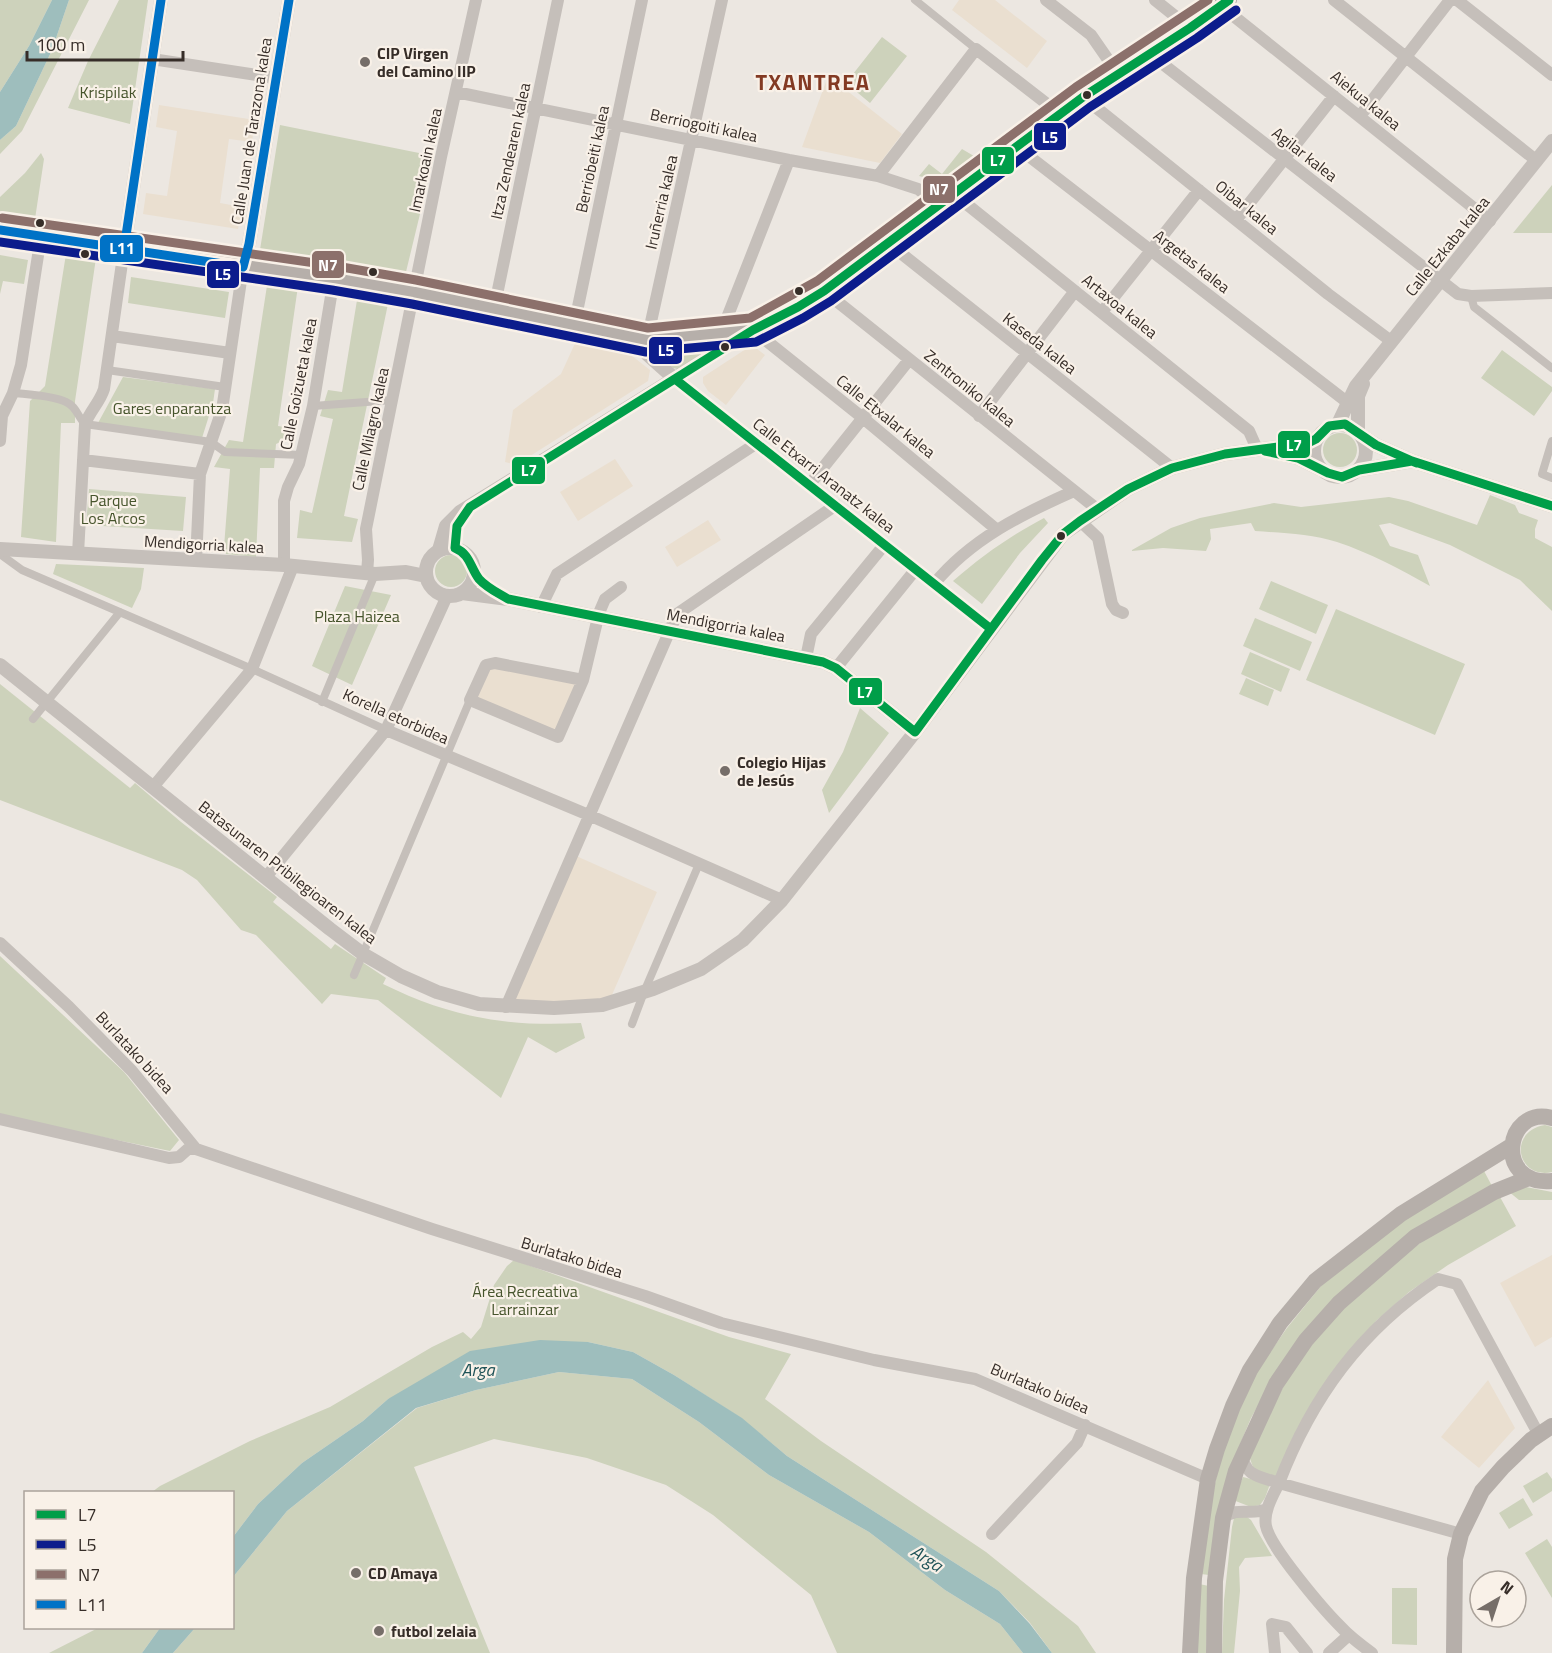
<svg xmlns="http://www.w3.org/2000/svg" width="1552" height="1653" viewBox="0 0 1552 1653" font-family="'Titillium Web',sans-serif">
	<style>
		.green { fill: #cdd2bb }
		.plaza { fill: #eadfd0 }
		.water { fill: #9ebebd }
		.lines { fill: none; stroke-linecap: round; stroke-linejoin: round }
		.pedestrian { stroke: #c5bfba; stroke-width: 8 }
		.minor { stroke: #c5bfba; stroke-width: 12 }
		.tertiary { stroke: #c5bfba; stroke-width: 14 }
		.secondary { stroke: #b6afaa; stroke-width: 16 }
		.bus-1-casing { stroke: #f9f1e8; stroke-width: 14 }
		.bus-2-casing { stroke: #f9f1e8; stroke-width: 14 }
		.bus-3-casing { stroke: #f9f1e8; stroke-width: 14 }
		.bus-4-casing { stroke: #f9f1e8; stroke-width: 14 }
		.bus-1 { stroke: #009e49; stroke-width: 9 }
		.bus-2 { stroke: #0c1c8c; stroke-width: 9 }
		.bus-3 { stroke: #8c706b; stroke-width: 9 }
		.bus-4 { stroke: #0072c6; stroke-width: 9 }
		.poi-dot { fill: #766e69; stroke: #f9f1e8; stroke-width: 2 }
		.bus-dot { fill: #362d28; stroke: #f9f1e8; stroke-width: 2 }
		.labels { text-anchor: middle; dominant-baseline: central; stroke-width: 4.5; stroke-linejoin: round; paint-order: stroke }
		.poi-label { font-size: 16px; font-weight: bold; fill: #362d28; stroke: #f9f1e8; text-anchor: start }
		.park-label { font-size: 16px; fill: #46542c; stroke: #f9f1e8 }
		.street-label { font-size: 16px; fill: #362d28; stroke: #f9f1e8 }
		.water-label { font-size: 18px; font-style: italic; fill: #1f5357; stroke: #f9f1e8 }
		.district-label { font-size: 22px; font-weight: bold; letter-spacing: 1.5px; fill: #833a23; stroke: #f9f1e8 }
		.line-badge { stroke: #f9f1e8; stroke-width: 2 }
		.badge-label { font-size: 16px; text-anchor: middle; font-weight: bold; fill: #fff }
	</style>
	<rect width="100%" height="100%" fill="#ece7e1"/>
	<!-- green -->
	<path class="green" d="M0,0H52L29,46L0,92Z
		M69,0H89L22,131L0,154V140L16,126L52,50Z
		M119,0H148L130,124L68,108L88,61Z
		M882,37L907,56L870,103L846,83Z
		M280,125L434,156L405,276L259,256Z
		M962,149L979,159L946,183L919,176L929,164L942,174Z
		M41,153L44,159L35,219L0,214V197L25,173Z
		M1552,185V233H1513Z
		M66,254L96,258L75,401V423H61L56,542L21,537L30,401L45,386Z
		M0,255L28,260L24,284L3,281L0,294Z
		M131,277L229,292L225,318L128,303Z
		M268,279L298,286L278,426L292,428L289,438L276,444L274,468H260L256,557L226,554L224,547L230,469L214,467L229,440L243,442Z
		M358,294L389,299L344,516L358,519L352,542L297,538L300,510L312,513L333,419L320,416L328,390L342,392Z
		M725,340L681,370L673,368L659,355L663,349Z
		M1502,350L1552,387V391L1534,416L1481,378Z
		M123,377L215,389L213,403L202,438L98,423Z
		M1323 450a17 17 0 1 1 34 0a17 17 0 1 1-34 0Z
		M89,489L186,497L183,531L86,525Z
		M1490,495L1515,505L1519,513L1538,520L1535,529V538L1552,547V611L1520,580L1450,545L1390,523L1379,525L1390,546L1418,555L1430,586C1400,569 1370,553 1337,542C1311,534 1282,533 1255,531L1251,523L1210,529L1211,539L1206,551L1163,548L1132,551V550L1171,528L1200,518L1274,503L1301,507L1389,497L1408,501L1477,525Z
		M1044,518L1048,523L1020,553L982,604L953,581C982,556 1010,536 1044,518Z
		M435 571a16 16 0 1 1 32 0a16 16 0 1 1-32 0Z
		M56,564L144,568L141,589L132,608L53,574Z
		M1271,581L1328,605L1316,634L1259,609Z
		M345,586L391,595L352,685L312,666Z
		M1336,609L1465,664L1435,735L1306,680Z
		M1255,618L1312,642L1300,671L1243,646Z
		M1250,652L1290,669L1281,692L1241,674Z
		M1246,678L1274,690L1268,706L1239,694Z
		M0,684L130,788L135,783L181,822L277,897L273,902L331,949L335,944L386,978L383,984C450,1017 506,1027 581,1023L585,1038L556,1053L528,1037L501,1098L378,1000L331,994L322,1004L256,935L241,930L197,880L182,870L0,800Z
		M860,708L889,733L829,813L822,790L843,752Z
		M0,956L124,1072L179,1140L170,1151L0,1116Z
		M1545,1125L1552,1127V1172C1517,1180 1507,1131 1545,1125Z
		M1484,1171L1492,1186L1423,1227L1270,1384L1251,1418L1239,1447L1209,1575L1201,1574L1207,1523L1222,1449L1256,1372L1287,1328L1321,1286L1382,1234Z
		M1526,1187L1552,1192V1200H1519L1508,1191Z
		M1500,1197L1516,1226L1448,1265L1409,1292L1376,1321L1276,1477L1254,1470L1249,1456L1286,1381L1335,1312L1398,1259L1430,1236Z
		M514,1260L729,1337L791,1354L765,1399L821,1441L986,1552L1078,1626L1096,1653H1052L1030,1623L999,1591L787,1456L741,1418L674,1375L633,1352L588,1342L388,1399L363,1421L302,1463L258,1504L233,1537L232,1492H152L160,1486L250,1441L330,1407L432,1347L463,1332L471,1339L481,1327L494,1285L507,1266Z
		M559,1372L632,1379L699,1422L769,1475L869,1532L945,1590L1000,1624L1023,1653H837L811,1595L713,1515L666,1485L587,1458L494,1439L414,1467L490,1653H173L195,1628H232L233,1577L287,1511L417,1408L476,1390Z
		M1547,1472L1552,1479V1491L1533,1503L1523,1486Z
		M1243,1477L1270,1484L1265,1498L1260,1505L1251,1507L1233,1500Z
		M1523,1498L1533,1515L1509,1529L1499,1513Z
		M1242,1513L1251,1520L1272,1556L1245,1558L1239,1567L1240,1591L1234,1653H1222L1224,1600L1232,1527L1234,1518Z
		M1547,1539L1552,1547V1598L1525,1553Z
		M1199,1584L1209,1586L1206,1653H1197Z
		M1392,1588H1417V1645L1392,1644Z
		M98,1628H160L142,1653H49Z"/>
	<!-- plaza -->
	<path class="plaza" d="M959,0H995L1047,41L1027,68L952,10Z
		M827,79L836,82L902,134L880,163L802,147Z
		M159,105L255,120L252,142L229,139L220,203L242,207L238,229L143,214L146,193L167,196L177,131L156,127Z
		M577,339L622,348L650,370L648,381L516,465L505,462L513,410L561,374Z
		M752,345L765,355L726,405L708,391L703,383V377Z
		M615,459L633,486L578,521L560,492Z
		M708,520L721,540L677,567L665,547Z
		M486,665L583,680L558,737L470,700Z
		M574,855L657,892L608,1004L506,1007Z
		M1552,1255V1337L1535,1347L1500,1283Z
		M1488,1380L1515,1428L1479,1468L1441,1437Z"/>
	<!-- water -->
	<path class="water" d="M52,0H69L52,50L16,126L0,140V92L29,46Z
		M540,1340L588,1342L633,1352L674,1375L742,1418L787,1456L999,1591L1030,1624L1052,1653H1023L1000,1624L945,1590L869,1532L769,1475L699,1422L632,1379L559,1372L476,1390L416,1408L287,1511L233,1577V1537L258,1504L302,1463L363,1421L388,1399L470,1351Z
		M160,1628H195L173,1653H142Z"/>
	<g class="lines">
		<!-- pedestrian -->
		<path class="pedestrian" d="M915,0L976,49
			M1471,296L1474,307L1552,368
			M107,370L225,387
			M13,393C27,394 55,396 66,402C76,406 78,417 85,424L211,442L225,452L302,455
			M313,406L393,400
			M1552,441L1542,474L1552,478
			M0,554L22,570L252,669L386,730
			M322,702L375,574
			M33,719L120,612
			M354,975L470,700
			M632,1024L644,992L699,864"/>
		<!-- minor -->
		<path class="minor" d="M1046,0L1091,35L1118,74
			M1155,0L1190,28
			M1334,0L1537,161
			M1457,0L1552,75
			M1221,6L1490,221
			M1150,54L1458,294L1471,296L1552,293
			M152,59L276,78
			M456,92L789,160L878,176L918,189L939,205
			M1083,97L1328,294L1391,341
			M1360,116L1450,0
			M1017,147L1347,402
			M878,176L976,49L1060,114
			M954,194L1249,431L1257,449
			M1236,220L1334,96
			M888,243L1172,468
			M824,291L1097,509
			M494,309L558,0
			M1102,312L1199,190
			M574,326L642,0
			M753,330L863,418L996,529
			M721,333L789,160
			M112,336L230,353
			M647,340L722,0
			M675,379L991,629
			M979,416L1075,291
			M0,441L2,416L13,393L21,365L41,236
			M83,460L200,474
			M810,484L909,360
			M1080,521L1098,538L1112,604L1116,610L1123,613
			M78,554L85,424C90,411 100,402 104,389L124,249
			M196,561L200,474L222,410L243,267
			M284,565V501L288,487L299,464L313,406L334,278
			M367,573L368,560L366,529L441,157L476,0
			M934,584C971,539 1022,514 1074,491
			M541,607L557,574L757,443
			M806,658L811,634L885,544
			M836,668L916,569
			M583,680L495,663L486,665L470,700L558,737L583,680L599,613L605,599L621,587
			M386,730L591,816L782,900
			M153,787L252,669L293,566
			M266,877L386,730L447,596
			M0,943L69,1007L132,1071L196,1149L432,1229L645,1296L721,1323L874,1360L975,1379L1208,1479
			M506,1007L677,614L836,505
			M0,1119L169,1158L179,1157L188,1149H196
			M1242,1455C1246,1478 1260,1476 1279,1483C1312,1397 1361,1330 1438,1279L1457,1284L1539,1435
			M1223,1518C1239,1506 1250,1516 1267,1509
			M992,1534L1077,1443L1085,1425
			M1275,1653L1272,1624L1286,1627L1307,1653
			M1329,1653L1349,1635
			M1372,1653C1361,1645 1349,1636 1340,1626C1324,1610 1270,1547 1266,1526C1263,1512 1273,1495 1279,1483L1461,1534"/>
		<!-- tertiary -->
		<path class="tertiary" d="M124,249L161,0
			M243,267L249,244L289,0
			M647,340V354L675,379
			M1338,424L1356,386L1552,141
			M1314 451a26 26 0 1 1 52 0a26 26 0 1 1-52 0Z
			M1358,431V396L1363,384
			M1362,436L1376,445L1412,461L1552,506
			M1268,451L1298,458L1320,469
			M1359,470L1412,461
			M426 572a24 24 0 1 1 48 0a24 24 0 1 1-48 0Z
			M0,549L284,565L375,574L406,572L426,576
			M439,550L446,526L460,512L751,331
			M462,593L508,599L823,662L836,668L915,732
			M0,665L330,929L363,954L401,976L437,992L479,1004L554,1008L602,1005L653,989L701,969L743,940L782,900L915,732L1063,534L1128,489L1172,468L1225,454L1308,443L1316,439"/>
		<!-- secondary -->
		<path class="secondary" d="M0,230L334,278L414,292L647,340L753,330L798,307L824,291L1083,97L1190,28L1229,0
			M1552,1118C1505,1105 1493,1186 1552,1181
			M1190,1653L1194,1578L1208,1479L1217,1449L1233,1406L1250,1370L1280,1323L1315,1281L1401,1214L1511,1146
			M1214,1653L1215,1581L1223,1518L1236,1471L1276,1384L1306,1340L1339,1303L1415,1237L1494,1192L1529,1178
			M1454,1653L1455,1559L1461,1534L1482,1491L1503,1467L1531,1440L1552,1426"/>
		<!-- bus-1 casing -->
		<g class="bus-1-casing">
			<path id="bus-1" d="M1229,0L1190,28L1083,97L824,291L798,307L753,330L470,507L457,526L455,548C470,554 470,567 479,579C487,588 498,593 508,599L823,662L836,668L915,732L1042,560L1063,534L1080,521L1128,489L1172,468L1225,454L1308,443L1316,439L1329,426L1345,424L1376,445L1412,461L1552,506
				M675,379L991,629
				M1265,451L1298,458L1328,473L1342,477L1359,470L1412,461L1417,463"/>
		</g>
		<!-- bus-2 casing -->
		<g class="bus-2-casing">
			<path id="bus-2" d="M0,242L332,290L412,304L646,352L756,342L803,318L831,301L1090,107L1197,38L1236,10"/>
		</g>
		<!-- bus-3 casing -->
		<g class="bus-3-casing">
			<path id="bus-3" d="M2,218L336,266L416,280L648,328L750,318L817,281L1076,87L1208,0"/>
		</g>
		<!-- bus-4 casing -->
		<g class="bus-4-casing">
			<path id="bus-4" d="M0,230L243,267
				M124,249L161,0
				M243,267L249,244L289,0"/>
		</g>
		<!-- bus-1 -->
		<use href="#bus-1" class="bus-1"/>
		<!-- bus-2 -->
		<use href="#bus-2" class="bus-2"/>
		<!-- bus-3 -->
		<use href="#bus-3" class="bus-3"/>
		<!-- bus-4 -->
		<use href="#bus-4" class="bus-4"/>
	</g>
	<!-- markers -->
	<g class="poi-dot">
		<circle cx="365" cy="62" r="6"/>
		<circle cx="725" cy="771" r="6"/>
		<circle cx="356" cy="1573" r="6"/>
		<circle cx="379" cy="1631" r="6"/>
	</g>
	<g class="bus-dot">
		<circle cx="1087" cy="95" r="5"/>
		<circle cx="40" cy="223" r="5"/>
		<circle cx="85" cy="254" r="5"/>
		<circle cx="373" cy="272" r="5"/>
		<circle cx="799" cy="291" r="5"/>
		<circle cx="725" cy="347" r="5"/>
		<circle cx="1061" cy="536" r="5"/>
	</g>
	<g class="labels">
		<!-- poi labels -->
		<g class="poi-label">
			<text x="377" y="53">CIP Virgen<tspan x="377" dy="18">del Camino IIP</tspan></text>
			<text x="737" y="762">Colegio Hijas<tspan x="737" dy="18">de Jesús</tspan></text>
			<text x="368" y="1573">CD Amaya</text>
			<text x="391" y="1631">futbol zelaia</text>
		</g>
		<!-- park labels -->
		<g class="park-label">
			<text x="108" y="92">Krispilak</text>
			<text x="172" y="408">Gares enparantza</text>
			<text x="113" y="500">Parque<tspan x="113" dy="18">Los Arcos</tspan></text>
			<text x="357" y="616">Plaza Haizea</text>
			<text x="525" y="1291">Área Recreativa<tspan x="525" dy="18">Larrainzar</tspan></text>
		</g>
		<!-- street labels -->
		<g class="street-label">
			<text transform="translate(1366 100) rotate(39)">Aiekua kalea</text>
			<text transform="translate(704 125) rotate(12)">Berriogoiti kalea</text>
			<text transform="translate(251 131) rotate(-81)">Calle Juan de Tarazona kalea</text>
			<text transform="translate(510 151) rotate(-78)">Itza Zendearen kalea</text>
			<text transform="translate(1305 154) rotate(38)">Agilar kalea</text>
			<text transform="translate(592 159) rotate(-78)">Berriobeiti kalea</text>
			<text transform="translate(425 160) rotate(-78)">Imarkoain kalea</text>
			<text transform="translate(661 202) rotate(-77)">Iruñerria kalea</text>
			<text transform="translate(1247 207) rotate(39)">Oibar kalea</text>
			<text transform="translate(1447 246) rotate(-51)">Calle Ezkaba kalea</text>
			<text transform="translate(1192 261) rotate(38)">Argetas kalea</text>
			<text transform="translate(1120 306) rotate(39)">Artaxoa kalea</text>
			<text transform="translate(1040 343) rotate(38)">Kaseda kalea</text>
			<text transform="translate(298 384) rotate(-79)">Calle Goizueta kalea</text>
			<text transform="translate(970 388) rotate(39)">Zentroniko kalea</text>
			<text transform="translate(886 416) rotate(39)">Calle Etxalar kalea</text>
			<text transform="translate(370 429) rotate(-78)">Calle Milagro kalea</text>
			<text transform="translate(824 475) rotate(38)">Calle Etxarri Aranatz kalea</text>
			<text transform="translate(204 544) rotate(3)">Mendigorria kalea</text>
			<text transform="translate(726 625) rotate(11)">Mendigorria kalea</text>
			<text transform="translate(396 716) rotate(24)">Korella etorbidea</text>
			<text transform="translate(288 872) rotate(38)">Batasunaren Pribilegioaren kalea</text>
			<text transform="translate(135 1052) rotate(47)">Burlatako bidea</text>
			<text transform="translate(572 1257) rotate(17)">Burlatako bidea</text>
			<text transform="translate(1040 1388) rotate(23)">Burlatako bidea</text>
		</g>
		<!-- water labels -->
		<g class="water-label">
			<text x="478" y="1369">Arga</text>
			<text transform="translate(927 1558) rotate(33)">Arga</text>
		</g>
		<!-- district labels -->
		<g class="district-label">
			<text x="813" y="82">TXANTREA</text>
		</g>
	</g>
	<g class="line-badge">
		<rect x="1033" y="122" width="34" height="29" rx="6" fill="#0c1c8c"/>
		<rect x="981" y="146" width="34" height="29" rx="6" fill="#009e49"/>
		<rect x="922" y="175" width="34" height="29" rx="6" fill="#8c706b"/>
		<rect x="99" y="234" width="45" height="29" rx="6" fill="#0072c6"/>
		<rect x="311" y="250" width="34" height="29" rx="6" fill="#8c706b"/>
		<rect x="206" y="260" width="34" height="29" rx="6" fill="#0c1c8c"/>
		<rect x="648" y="336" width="35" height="29" rx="6" fill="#0c1c8c"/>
		<rect x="1277" y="430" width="34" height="29" rx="6" fill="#009e49"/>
		<rect x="511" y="456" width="35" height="29" rx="6" fill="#009e49"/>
		<rect x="848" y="677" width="35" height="29" rx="6" fill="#009e49"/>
	</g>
	<g class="badge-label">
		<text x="1050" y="143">L5</text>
		<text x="998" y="166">L7</text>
		<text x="939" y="195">N7</text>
		<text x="122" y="254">L11</text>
		<text x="328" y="271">N7</text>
		<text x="223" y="280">L5</text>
		<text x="666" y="356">L5</text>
		<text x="1294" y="451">L7</text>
		<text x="529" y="476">L7</text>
		<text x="865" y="698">L7</text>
	</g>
	<!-- legend -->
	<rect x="24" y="1491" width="210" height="138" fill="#f9f1e8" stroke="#aba39b" stroke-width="1.5"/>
	<rect x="36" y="1510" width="30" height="9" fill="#009e49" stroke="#aba39b" stroke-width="1.5"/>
	<text x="78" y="1521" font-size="18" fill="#362d28">L7</text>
	<rect x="36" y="1540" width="30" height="9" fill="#0c1c8c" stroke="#aba39b" stroke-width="1.5"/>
	<text x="78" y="1551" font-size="18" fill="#362d28">L5</text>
	<rect x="36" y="1570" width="30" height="9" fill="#8c706b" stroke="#aba39b" stroke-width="1.5"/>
	<text x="78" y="1581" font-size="18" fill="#362d28">N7</text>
	<rect x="36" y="1600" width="30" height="9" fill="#0072c6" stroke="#aba39b" stroke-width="1.5"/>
	<text x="78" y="1611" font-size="18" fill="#362d28">L11</text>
	<!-- north arrow -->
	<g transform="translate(1498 1599) rotate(39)"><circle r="28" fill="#f9f1e8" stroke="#aba39b" stroke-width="1.5"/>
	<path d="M0-4.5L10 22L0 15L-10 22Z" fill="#766e69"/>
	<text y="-9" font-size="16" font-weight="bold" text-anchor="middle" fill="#362d28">N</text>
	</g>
	<!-- scale -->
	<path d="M27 51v9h156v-9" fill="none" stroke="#362d28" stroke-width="3"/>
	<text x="36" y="51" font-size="18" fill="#362d28" stroke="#f9f1e8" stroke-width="4.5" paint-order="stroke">100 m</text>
</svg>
